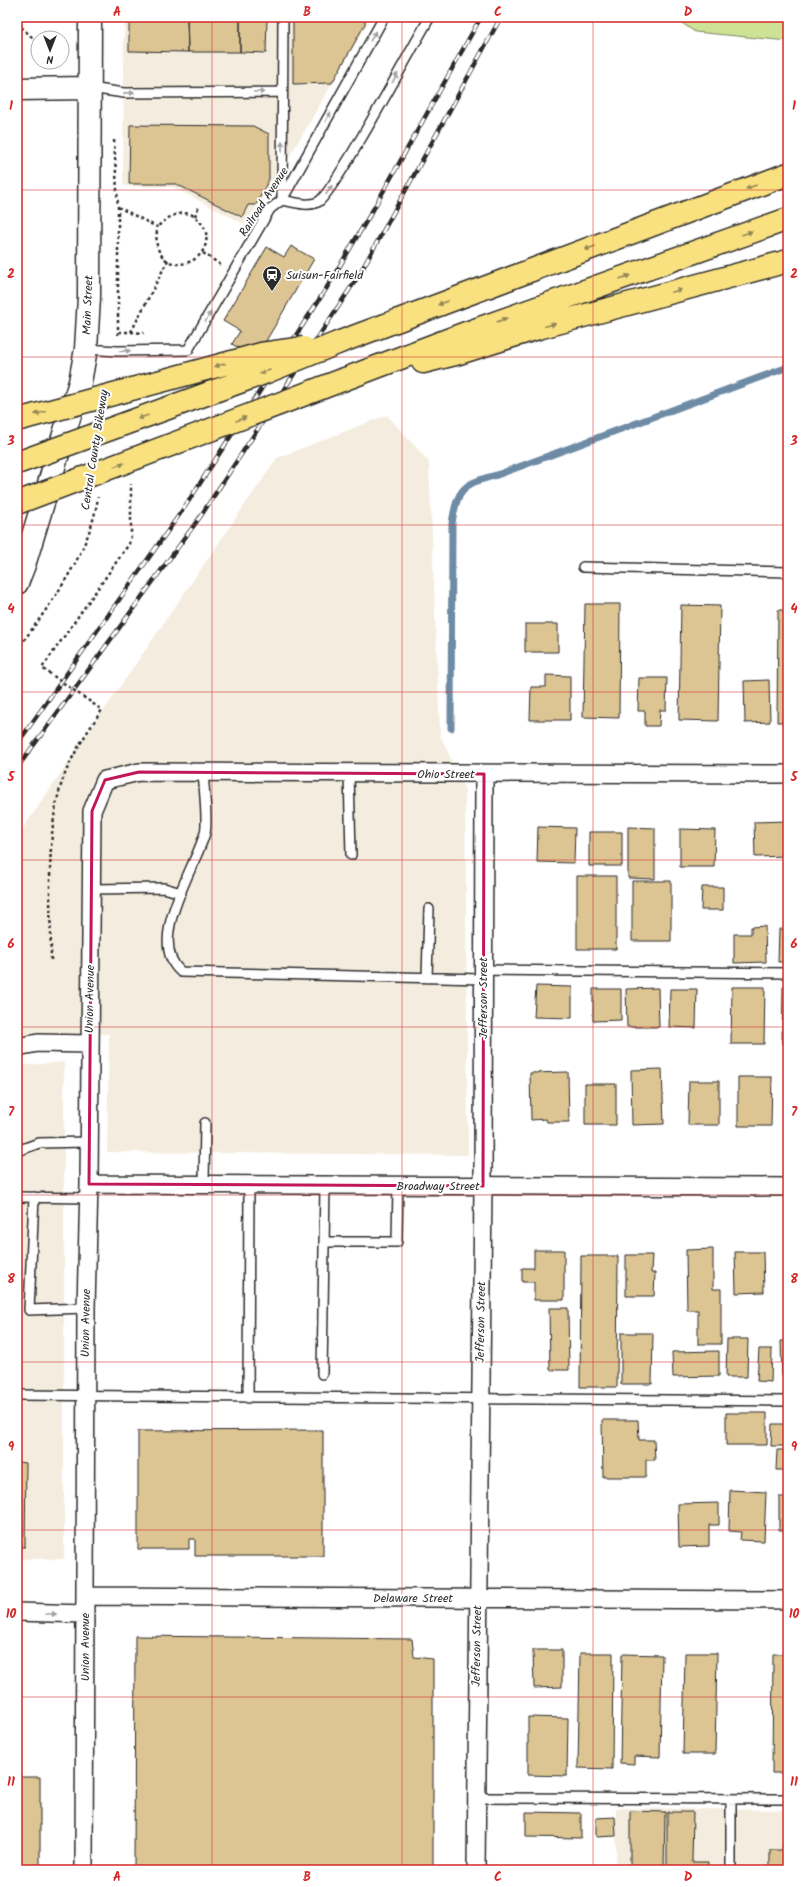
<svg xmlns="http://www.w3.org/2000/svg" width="805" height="1887" viewBox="0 0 805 1887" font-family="Kalam,sans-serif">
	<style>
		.built { fill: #f4eddf }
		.green { fill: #cee296; stroke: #7c8660 }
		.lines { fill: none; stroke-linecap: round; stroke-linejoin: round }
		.stream { stroke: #6e8ba5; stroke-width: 7 }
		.building { fill: #dcc493; stroke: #2b2b2b }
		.service-casing { stroke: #2b2b2b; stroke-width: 12 }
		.minor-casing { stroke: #2b2b2b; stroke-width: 20 }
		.secondary-casing { stroke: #2b2b2b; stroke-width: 25 }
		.trunk-casing { stroke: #2b2b2b; stroke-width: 25 }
		.path { stroke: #2b2b2b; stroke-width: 2.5; stroke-dasharray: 3 3; stroke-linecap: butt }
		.service { stroke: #fff; stroke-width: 9 }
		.minor { stroke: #fff; stroke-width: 17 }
		.secondary { stroke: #fff; stroke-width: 22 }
		.trunk { stroke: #fae180; stroke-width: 22 }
		.rail-casing { stroke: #2b2b2b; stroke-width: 4.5 }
		.rail { stroke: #fff; stroke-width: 3; stroke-dasharray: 9; stroke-linecap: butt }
		.trunk-bridge-casing { stroke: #2b2b2b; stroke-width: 25; stroke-linecap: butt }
		.path-bridge { stroke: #2b2b2b; stroke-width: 2.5; stroke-dasharray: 3 3; stroke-linecap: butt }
		.trunk-bridge { stroke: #fae180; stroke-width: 22 }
		.oneway { fill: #a0a0a0 }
		.oneway2 { fill: #928656 }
		.marked { fill: none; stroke: #c2185b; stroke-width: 3; stroke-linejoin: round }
		.grid { fill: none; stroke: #d62828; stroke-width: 1; stroke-opacity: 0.55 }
		.labels { text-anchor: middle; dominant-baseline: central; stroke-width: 4; stroke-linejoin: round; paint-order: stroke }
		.street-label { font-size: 12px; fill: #2b2b2b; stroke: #fff }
		.poi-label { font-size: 12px; fill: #2b2b2b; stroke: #fff; text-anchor: start }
		.neatline { fill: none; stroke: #d62828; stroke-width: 1.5 }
		.grid-label { font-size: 13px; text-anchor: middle; font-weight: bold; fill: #d62828 }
	</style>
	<rect width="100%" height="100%" fill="#fff"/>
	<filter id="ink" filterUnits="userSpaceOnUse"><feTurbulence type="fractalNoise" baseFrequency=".025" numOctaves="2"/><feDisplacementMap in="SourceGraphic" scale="8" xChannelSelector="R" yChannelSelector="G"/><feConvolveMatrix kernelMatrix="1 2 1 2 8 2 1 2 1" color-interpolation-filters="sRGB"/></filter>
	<g filter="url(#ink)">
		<!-- built -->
		<path class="built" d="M124,17H371L294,149L250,218L244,224L173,187L123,186Z
			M387,415L429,462L440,735L465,790L468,1155L107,1152L109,1034L33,1038L17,1041V837L277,458Z
			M64,1062V1559H17V1066Z
			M616,1808L788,1810V1870H616Z"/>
		<!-- green -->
		<path class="green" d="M673,17H788V41L695,32Z"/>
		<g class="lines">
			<!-- stream -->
			<path class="stream" d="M451,728L452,523C458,487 463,484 497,475L788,367"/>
		</g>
		<!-- building -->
		<path class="building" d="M129,17H187L188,52L129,51Z
			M187,17H240V52H188Z
			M240,17H267L266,53L240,52Z
			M293,17H365V24L332,83L293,84Z
			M130,125L253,126L269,134V179L256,205H248L242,217L176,184H129Z
			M291,246L314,259L256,358L232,344L240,331L223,321L267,247L284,257Z
			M585,604H620L619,718L583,717Z
			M681,605L720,606L718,721L679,720Z
			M778,610H788V722H777Z
			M525,624H558V652H525Z
			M546,675L570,676V720H530L531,687H546Z
			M639,678H667L666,710H660L659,726H645V711H638Z
			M769,680L770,722L745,723L744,681Z
			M788,821V856L755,857L754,822Z
			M538,827L575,828L574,863L537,862Z
			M628,827L655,828V879L628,878Z
			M680,829L715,830L714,867H680Z
			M589,832H622V866H589Z
			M577,876H616V949H577Z
			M632,881H671V941H632Z
			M702,887H723V910H701Z
			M765,926L766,962L734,963V934H751V927Z
			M779,929H788V962H778Z
			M536,986L572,987V1018L534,1017Z
			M732,987H765L764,1044H731Z
			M783,987H788V1044L782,1043Z
			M658,988L659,1027H627L626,989Z
			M593,989H621V1020L593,1021Z
			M670,989H697L696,1028L669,1027Z
			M662,1069L664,1124L632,1125L631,1070Z
			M568,1072L569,1122H547L546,1119L531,1120L530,1073Z
			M738,1077H772L771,1126H738Z
			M689,1081H719V1125H688Z
			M786,1083H788V1126H785Z
			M585,1084H616V1125H585Z
			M713,1249V1289H721V1344H698V1310H687L686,1250Z
			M534,1250H564V1300H534V1282H522V1268H534Z
			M735,1252H763L764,1292L736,1293Z
			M626,1255H652L651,1273H655L654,1296H626Z
			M581,1256H618L617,1387H580Z
			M549,1308H568L569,1370H550Z
			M621,1333H653L652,1384H621Z
			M727,1339H748L747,1377H726Z
			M781,1341H788V1376H782Z
			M759,1349H772L771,1382L757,1381Z
			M719,1351V1376L673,1377L672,1352Z
			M726,1413H767V1445H726Z
			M788,1418V1446H771L772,1424H788Z
			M602,1420H638L639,1440H654L655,1460H646V1477H603Z
			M323,1430V1556H195V1539H189V1549H138V1431Z
			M777,1450H788V1470H776Z
			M17,1462L26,1463L25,1547H17Z
			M730,1490L766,1492L764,1541L740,1540L741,1532L729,1531Z
			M779,1497H788V1530H779Z
			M719,1503V1525H709V1546L679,1547L678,1504Z
			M135,1636L412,1639L414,1657L433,1659V1870H134Z
			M533,1650H562V1687L534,1688Z
			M580,1653H613L612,1769L578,1768Z
			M685,1653H717L715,1754H683Z
			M622,1654L662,1655L660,1757L634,1756V1764L620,1763Z
			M773,1654H788V1773H772Z
			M528,1717L568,1718L567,1776L528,1775Z
			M17,1777H40V1870H17Z
			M630,1811L665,1812L664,1870H630Z
			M526,1812L581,1813V1838L526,1837Z
			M667,1812H693L692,1862H708V1870H667Z
			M615,1817L616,1836L596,1837V1818Z
			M783,1843H788V1870H770V1850H782Z"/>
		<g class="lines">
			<!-- service casing -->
			<g class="service-casing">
				<path id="service" d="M90,88L124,93L282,92
					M282,199L283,17
					M282,200C293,202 307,207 318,202C333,195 415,42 430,17
					M86,349L118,351L188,350L270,209L282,200L384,17
					M583,567L788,572
					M203,773C204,786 208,823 205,833C195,869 145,941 181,972L483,979
					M349,773L351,855
					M92,889L164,888L181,893
					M483,970L788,973
					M427,978L429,909
					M17,1151L39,1143L88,1142
					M204,1184L205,1123
					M17,1197L88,1198
					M34,1197L29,1310L86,1308
					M324,1242H397L398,1185
					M322,1374L325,1185
					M17,1395L788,1401
					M248,1398L249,1184
					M476,1798L788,1799
					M731,1870V1799"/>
			</g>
			<!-- minor casing -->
			<g class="minor-casing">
				<path id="minor" d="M17,1047L38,1043L89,1044
					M89,1184L788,1187
					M85,1596L788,1600
					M17,1612L85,1614
					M84,1870L86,1308L89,1184L92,811L105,780L139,772L788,774
					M476,1870L483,1186L484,774"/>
			</g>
			<!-- secondary casing -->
			<g class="secondary-casing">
				<path id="secondary" d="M17,89L90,88
					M17,583L24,565L80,382L86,349L89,297L90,17"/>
			</g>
			<!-- trunk casing -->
			<g class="trunk-casing">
				<path id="trunk" d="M340,342L788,174
					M423,362L459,353L538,328L788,261
					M345,379L466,333L788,219"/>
			</g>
			<!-- path -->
			<path class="path" d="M17,23L38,43
				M114,140L118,207V335
				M118,207L157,227C157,235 155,244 159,251C172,278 215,259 205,229C202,223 196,216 190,214C176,211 167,218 157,227
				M195,216L199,206
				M203,253L221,265
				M119,332H131L168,260
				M131,332L144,333
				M17,650C50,604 90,554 98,497"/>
			<!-- service -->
			<use href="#service" class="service"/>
			<!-- minor -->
			<use href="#minor" class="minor"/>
			<!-- secondary -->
			<use href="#secondary" class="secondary"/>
			<!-- trunk -->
			<use href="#trunk" class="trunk"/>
			<!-- rail casing -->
			<g class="rail-casing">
				<path id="rail" d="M17,744L184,508L326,289L374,208L481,17
					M17,768L200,517L359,275L501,17"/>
			</g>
			<!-- rail -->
			<use href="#rail" class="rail"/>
			<!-- trunk-bridge casing -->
			<g class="trunk-bridge-casing">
				<path id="trunk-bridge" d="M17,420L261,354L304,348
					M17,463L264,373L340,342
					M17,503L345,379"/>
			</g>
			<!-- path-bridge -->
			<path class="path-bridge" d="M51,960C51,905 45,834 62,782C71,756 87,732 102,710L42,668L129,544L131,536V484"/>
			<!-- trunk-bridge -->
			<use href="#trunk-bridge" class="trunk-bridge"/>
		</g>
		<!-- one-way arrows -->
		<defs><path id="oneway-solid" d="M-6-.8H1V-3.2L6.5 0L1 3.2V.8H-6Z"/></defs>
		<g class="oneway">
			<use href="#oneway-solid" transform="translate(373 36) rotate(-61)"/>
			<use href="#oneway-solid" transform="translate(395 78) rotate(-60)"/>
			<use href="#oneway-solid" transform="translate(259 92)"/>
			<use href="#oneway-solid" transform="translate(129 93) rotate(1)"/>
			<use href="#oneway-solid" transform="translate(328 117) rotate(-61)"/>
			<use href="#oneway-solid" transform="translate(282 147) rotate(-90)"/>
			<use href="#oneway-solid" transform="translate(329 190) rotate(-56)"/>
			<use href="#oneway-solid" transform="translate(208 317) rotate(-60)"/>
			<use href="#oneway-solid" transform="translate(125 351) rotate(-4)"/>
			<use href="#oneway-solid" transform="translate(51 1614)"/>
		</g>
		<g class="oneway2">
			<use href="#oneway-solid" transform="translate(751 187) rotate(160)"/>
			<use href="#oneway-solid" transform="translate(747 233) rotate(-20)"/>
			<use href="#oneway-solid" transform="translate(590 248) rotate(160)"/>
			<use href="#oneway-solid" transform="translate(625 277) rotate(-20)"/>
			<use href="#oneway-solid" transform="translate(676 291) rotate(-15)"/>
			<use href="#oneway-solid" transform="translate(443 303) rotate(159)"/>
			<use href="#oneway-solid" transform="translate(502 320) rotate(-20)"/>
			<use href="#oneway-solid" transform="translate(550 325) rotate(-15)"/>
			<use href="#oneway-solid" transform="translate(220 365) rotate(165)"/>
			<use href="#oneway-solid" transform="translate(265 372) rotate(159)"/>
			<use href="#oneway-solid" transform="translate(40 413) rotate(165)"/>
			<use href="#oneway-solid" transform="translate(143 417) rotate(160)"/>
			<use href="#oneway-solid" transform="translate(241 419) rotate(-21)"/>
			<use href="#oneway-solid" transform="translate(119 465) rotate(-20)"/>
		</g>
	</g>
	<!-- marked area -->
	<path class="marked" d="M139,772L484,774L483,1186L89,1184L92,811L105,780Z"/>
	<!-- grid -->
	<path class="grid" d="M212,17V1870M402,17V1870M593,17V1870M17,190H788M17,357H788M17,525H788M17,692H788M17,860H788M17,1027H788M17,1195H788M17,1362H788M17,1530H788M17,1697H788"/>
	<!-- icons -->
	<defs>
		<g id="station-pin" transform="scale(1)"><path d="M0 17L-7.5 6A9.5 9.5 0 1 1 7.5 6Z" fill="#2b2b2b" stroke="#fff"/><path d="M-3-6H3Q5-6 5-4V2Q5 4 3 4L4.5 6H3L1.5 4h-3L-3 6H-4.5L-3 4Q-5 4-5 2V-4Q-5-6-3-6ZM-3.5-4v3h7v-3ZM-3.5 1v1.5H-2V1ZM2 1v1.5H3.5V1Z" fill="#fff"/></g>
	</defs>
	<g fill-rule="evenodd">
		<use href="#station-pin" x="272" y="275"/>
	</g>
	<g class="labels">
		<!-- street labels -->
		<g class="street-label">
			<text transform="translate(264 202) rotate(-57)">Railroad Avenue</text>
			<text transform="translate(88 305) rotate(-88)">Main Street</text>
			<text transform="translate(95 450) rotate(-81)">Central County Bikeway</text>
			<text x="446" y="774">Ohio Street</text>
			<text transform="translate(483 998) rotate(-90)">Jefferson Street</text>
			<text transform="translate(90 999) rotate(-89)">Union Avenue</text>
			<text x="438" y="1186">Broadway Street</text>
			<text transform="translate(481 1322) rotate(-89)">Jefferson Street</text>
			<text transform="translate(86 1323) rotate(-89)">Union Avenue</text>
			<text x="413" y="1598">Delaware Street</text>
			<text transform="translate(477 1646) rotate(-89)">Jefferson Street</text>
			<text transform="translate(85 1647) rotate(-90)">Union Avenue</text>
		</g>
		<!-- poi labels -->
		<g class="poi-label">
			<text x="286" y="275">Suisun-Fairfield</text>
		</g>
	</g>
	<!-- margin -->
	<rect width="805" height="1887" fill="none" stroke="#fff" stroke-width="44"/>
	<!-- north arrow -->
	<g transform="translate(50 50) rotate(180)"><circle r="19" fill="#ffffff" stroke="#aaaaaa"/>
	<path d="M0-3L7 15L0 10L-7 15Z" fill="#2b2b2b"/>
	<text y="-6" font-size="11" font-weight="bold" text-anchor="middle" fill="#2b2b2b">N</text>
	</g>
	<rect x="22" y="22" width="761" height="1843" class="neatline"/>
	<g class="grid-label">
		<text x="117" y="16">A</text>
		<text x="307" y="16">B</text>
		<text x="498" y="16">C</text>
		<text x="688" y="16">D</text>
		<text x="11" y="110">1</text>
		<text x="794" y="110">1</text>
		<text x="11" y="278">2</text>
		<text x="794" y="278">2</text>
		<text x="11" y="445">3</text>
		<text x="794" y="445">3</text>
		<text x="11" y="613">4</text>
		<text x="794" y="613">4</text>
		<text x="11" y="781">5</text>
		<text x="794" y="781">5</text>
		<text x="11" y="948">6</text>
		<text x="794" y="948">6</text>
		<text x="11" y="1116">7</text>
		<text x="794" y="1116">7</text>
		<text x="11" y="1283">8</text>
		<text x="794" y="1283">8</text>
		<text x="11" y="1451">9</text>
		<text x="794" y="1451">9</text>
		<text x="11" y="1618">10</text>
		<text x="794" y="1618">10</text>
		<text x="11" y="1786">11</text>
		<text x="794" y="1786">11</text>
		<text x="117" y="1881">A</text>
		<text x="307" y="1881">B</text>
		<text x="498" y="1881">C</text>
		<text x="688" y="1881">D</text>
	</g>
</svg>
